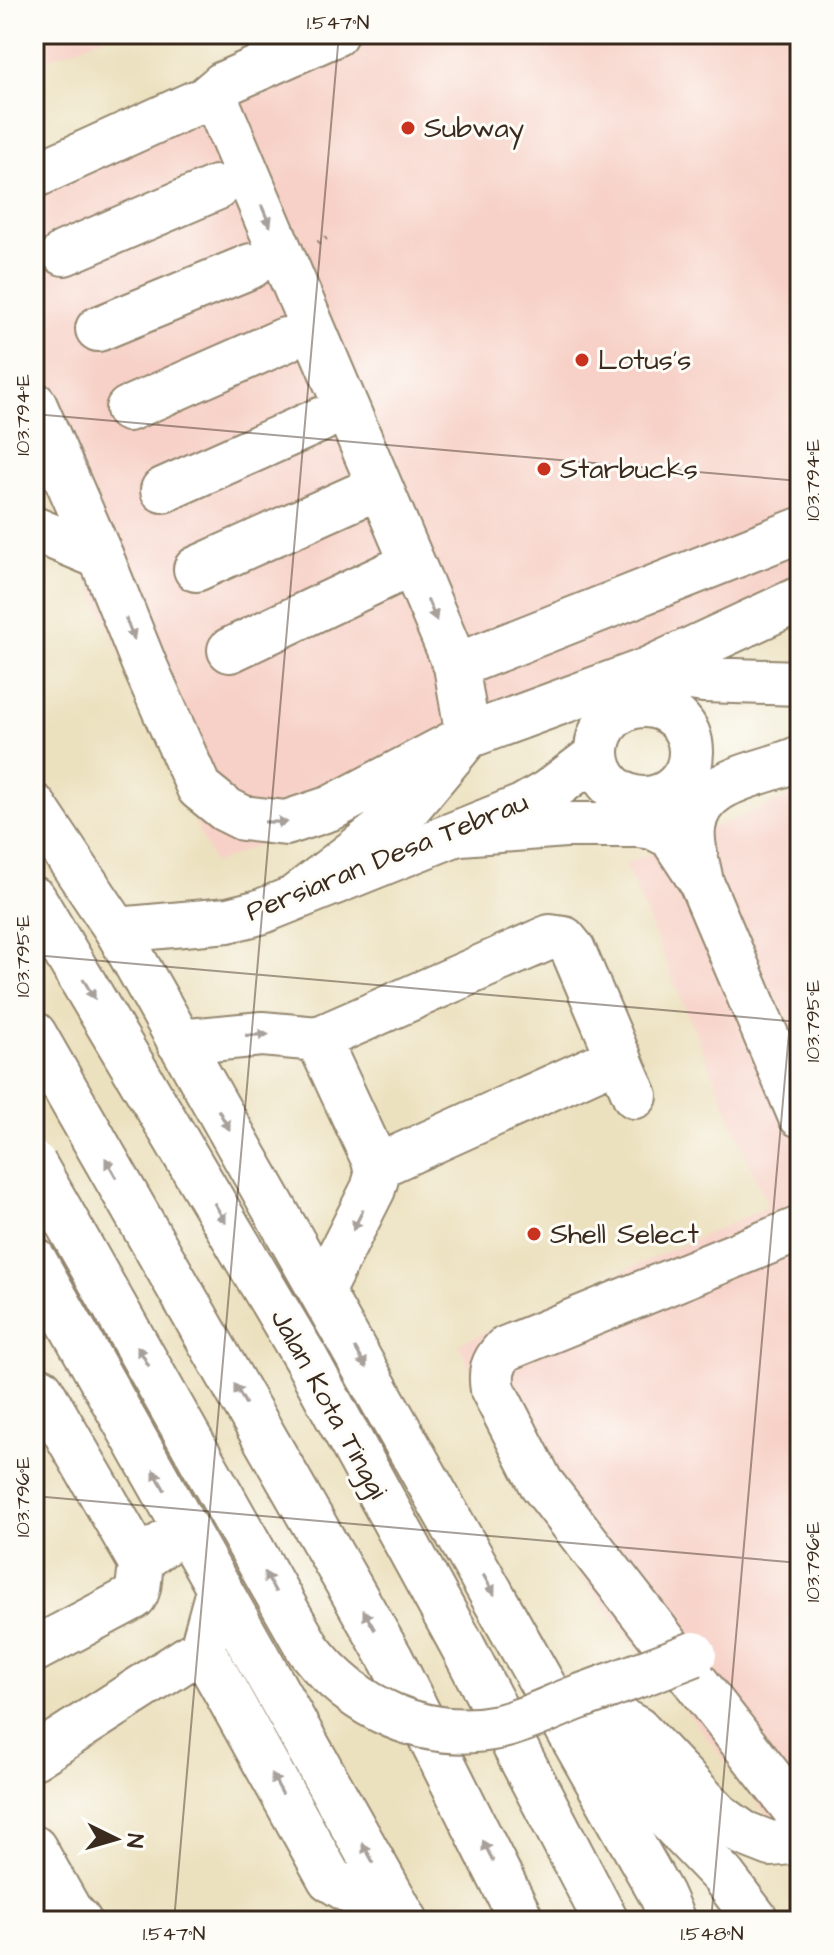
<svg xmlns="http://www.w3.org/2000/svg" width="834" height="1955" viewBox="0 0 834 1955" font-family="'Architects Daughter',sans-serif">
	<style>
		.built { fill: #f7d1c7 }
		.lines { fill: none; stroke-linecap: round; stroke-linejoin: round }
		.minor-casing { stroke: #94866e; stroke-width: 48 }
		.highway-casing { stroke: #94866e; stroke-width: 48 }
		.path { stroke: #94866e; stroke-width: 5; stroke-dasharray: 2 6; stroke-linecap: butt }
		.minor { stroke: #fff; stroke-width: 44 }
		.highway { stroke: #fff; stroke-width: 44 }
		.highway-bridge-casing { stroke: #94866e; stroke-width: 48; stroke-linecap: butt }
		.highway-bridge { stroke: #fff; stroke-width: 44 }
		.oneway { fill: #a79f9a }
		.ticks { fill: none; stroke: #3b2a1e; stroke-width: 2; stroke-opacity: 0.45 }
		.poi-dot { fill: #c8321e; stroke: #fdfcf7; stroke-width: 3 }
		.labels { text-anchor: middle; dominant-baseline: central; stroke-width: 6; stroke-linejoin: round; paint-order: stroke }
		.poi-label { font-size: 28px; fill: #3b2a1e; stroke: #fdfcf7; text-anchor: start }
		.street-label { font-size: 28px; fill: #3b2a1e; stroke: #fdfcf7 }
		.neatline { fill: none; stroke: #3b2a1e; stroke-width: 3 }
		.ticks-label { font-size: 20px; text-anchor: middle; fill: #3b2a1e }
	</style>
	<rect width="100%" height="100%" fill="#fdfcf7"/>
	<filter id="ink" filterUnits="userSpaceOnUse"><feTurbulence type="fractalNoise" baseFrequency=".0125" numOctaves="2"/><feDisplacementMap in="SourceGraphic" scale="16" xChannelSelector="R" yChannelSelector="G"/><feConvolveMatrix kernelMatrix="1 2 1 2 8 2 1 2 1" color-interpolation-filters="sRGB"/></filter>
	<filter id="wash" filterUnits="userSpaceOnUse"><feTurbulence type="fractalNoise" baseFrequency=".006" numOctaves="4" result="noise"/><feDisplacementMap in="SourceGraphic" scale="32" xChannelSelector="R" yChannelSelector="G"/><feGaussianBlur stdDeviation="1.8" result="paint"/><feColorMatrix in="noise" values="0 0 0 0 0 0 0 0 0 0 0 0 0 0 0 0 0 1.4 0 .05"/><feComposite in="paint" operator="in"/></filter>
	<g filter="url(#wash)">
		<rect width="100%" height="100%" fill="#ece1bf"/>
		<!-- built -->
		<path class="built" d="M34,34H112L34,65Z
			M317,34H800V603L214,864L34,459V162Z
			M800,792V1857L540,1524L459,1344L768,1207L625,864Z"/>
	</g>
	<g filter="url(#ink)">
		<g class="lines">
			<!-- minor casing -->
			<g class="minor-casing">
				<path id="minor" d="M203,101L223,84L335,34
					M34,176L195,103H213L220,109L456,666L468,736L403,814L297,896
					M64,253L216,188
					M98,329L251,266
					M34,404L101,557L144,664L199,788L225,809L243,818L286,823L331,808L468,736L645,671L800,599
					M128,409L285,340
					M163,490L320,420
					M196,569L356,497
					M230,650L390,574
					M456,666L800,530
					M645,671L704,680L800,683
					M597 752a47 47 0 1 1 94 0a47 47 0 1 1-94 0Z
					M461,833L565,825H639L653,827L671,836L700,880L800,1115
					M700,877C697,862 691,845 693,828C698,778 763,775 800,758
					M117,930L228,920L260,912L522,807L548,792L597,755
					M318,1039L550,937L564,939L573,950L635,1096
					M179,1042L262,1034L318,1039L374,1160L377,1175L373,1189L322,1290
					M376,1167L619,1057
					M800,1229L505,1349C492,1363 490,1372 493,1390L541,1483L800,1816
					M34,1260L406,1921
					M41,1390L141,1563
					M219,1587L202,1649L330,1879L399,1921
					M34,1650L134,1597C142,1585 137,1570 144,1558L186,1528
					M567,1713L723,1876L757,1921
					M34,1757L202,1649
					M34,1848L69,1910L79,1921"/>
			</g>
			<!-- highway casing -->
			<g class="highway-casing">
				<path id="highway" d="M34,529L101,557
					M34,806L117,930L661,1894L673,1921
					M34,899L306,1359L462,1645L606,1921
					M34,1034L391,1659L522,1921
					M579,1697L637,1729L718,1815L743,1833L771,1844L800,1841"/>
			</g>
			<!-- path -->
			<path class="path" d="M318,243L329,236"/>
			<!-- minor -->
			<use href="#minor" class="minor"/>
			<!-- highway -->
			<use href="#highway" class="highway"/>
			<!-- highway-bridge casing -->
			<g class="highway-bridge-casing">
				<path id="highway-bridge" d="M34,1164L309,1650C354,1708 424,1742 498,1727C526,1721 552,1707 579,1697C617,1683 656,1669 694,1654"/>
			</g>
			<!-- highway-bridge -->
			<use href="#highway-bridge" class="highway-bridge"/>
		</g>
		<!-- one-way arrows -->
		<defs><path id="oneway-solid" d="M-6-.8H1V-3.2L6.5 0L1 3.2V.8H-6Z" transform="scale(2)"/></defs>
		<g class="oneway">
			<use href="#oneway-solid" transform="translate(266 216) rotate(67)"/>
			<use href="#oneway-solid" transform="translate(432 610) rotate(67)"/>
			<use href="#oneway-solid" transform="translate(130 629) rotate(68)"/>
			<use href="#oneway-solid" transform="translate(276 822) rotate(1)"/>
			<use href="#oneway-solid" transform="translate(89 989) rotate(59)"/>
			<use href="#oneway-solid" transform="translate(257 1035) rotate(-2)"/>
			<use href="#oneway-solid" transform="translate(224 1120) rotate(60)"/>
			<use href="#oneway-solid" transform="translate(111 1168) rotate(-120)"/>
			<use href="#oneway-solid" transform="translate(220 1213) rotate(60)"/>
			<use href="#oneway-solid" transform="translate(358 1220) rotate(117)"/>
			<use href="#oneway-solid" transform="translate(143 1356) rotate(-120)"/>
			<use href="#oneway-solid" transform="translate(361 1358) rotate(61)"/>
			<use href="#oneway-solid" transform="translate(240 1394) rotate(-120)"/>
			<use href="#oneway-solid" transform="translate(159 1480) rotate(-119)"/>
			<use href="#oneway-solid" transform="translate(270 1582) rotate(-119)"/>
			<use href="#oneway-solid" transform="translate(489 1585) rotate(61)"/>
			<use href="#oneway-solid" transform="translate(369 1620) rotate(-120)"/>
			<use href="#oneway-solid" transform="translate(277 1784) rotate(-119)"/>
			<use href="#oneway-solid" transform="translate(488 1851) rotate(-117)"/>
			<use href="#oneway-solid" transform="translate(368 1853) rotate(-119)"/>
		</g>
	</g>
	<!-- ticks -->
	<path class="ticks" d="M34,414L800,481M34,955L800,1022M34,1496L800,1563M174,1921L339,34M711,1921L800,907"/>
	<!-- markers -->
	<g class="poi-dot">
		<circle cx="408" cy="128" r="8"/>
		<circle cx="582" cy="360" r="8"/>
		<circle cx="544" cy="469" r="8"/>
		<circle cx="534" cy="1234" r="8"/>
	</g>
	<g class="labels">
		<!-- poi labels -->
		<g class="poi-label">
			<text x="424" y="128">Subway</text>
			<text x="598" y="360">Lotus's</text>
			<text x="560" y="469">Starbucks</text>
			<text x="550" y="1234">Shell Select</text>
		</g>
		<!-- street labels -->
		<g class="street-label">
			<text transform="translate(387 857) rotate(-22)">Persiaran Desa Tebrau</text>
			<text transform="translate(329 1404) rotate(61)">Jalan Kota Tinggi</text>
		</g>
	</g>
	<!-- margin -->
	<rect width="834" height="1955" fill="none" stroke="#fdfcf7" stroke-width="88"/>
	<!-- north arrow -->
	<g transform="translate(116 1839) rotate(95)" stroke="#fdfcf7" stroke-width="6" paint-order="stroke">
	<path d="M0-6L14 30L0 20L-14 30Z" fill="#3b2a1e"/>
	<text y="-12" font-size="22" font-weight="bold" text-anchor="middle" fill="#3b2a1e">N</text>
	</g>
	<rect x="44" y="44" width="746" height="1867" class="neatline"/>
	<g class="ticks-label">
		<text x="338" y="29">1.547°N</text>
		<text transform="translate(22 415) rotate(-90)" y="7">103.794°E</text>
		<text transform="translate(812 480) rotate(-90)" y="7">103.794°E</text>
		<text transform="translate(22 956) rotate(-90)" y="7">103.795°E</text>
		<text transform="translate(812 1021) rotate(-90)" y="7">103.795°E</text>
		<text transform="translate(22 1497) rotate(-90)" y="7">103.796°E</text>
		<text transform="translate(812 1562) rotate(-90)" y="7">103.796°E</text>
		<text x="174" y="1940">1.547°N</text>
		<text x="712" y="1940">1.548°N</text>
	</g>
</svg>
